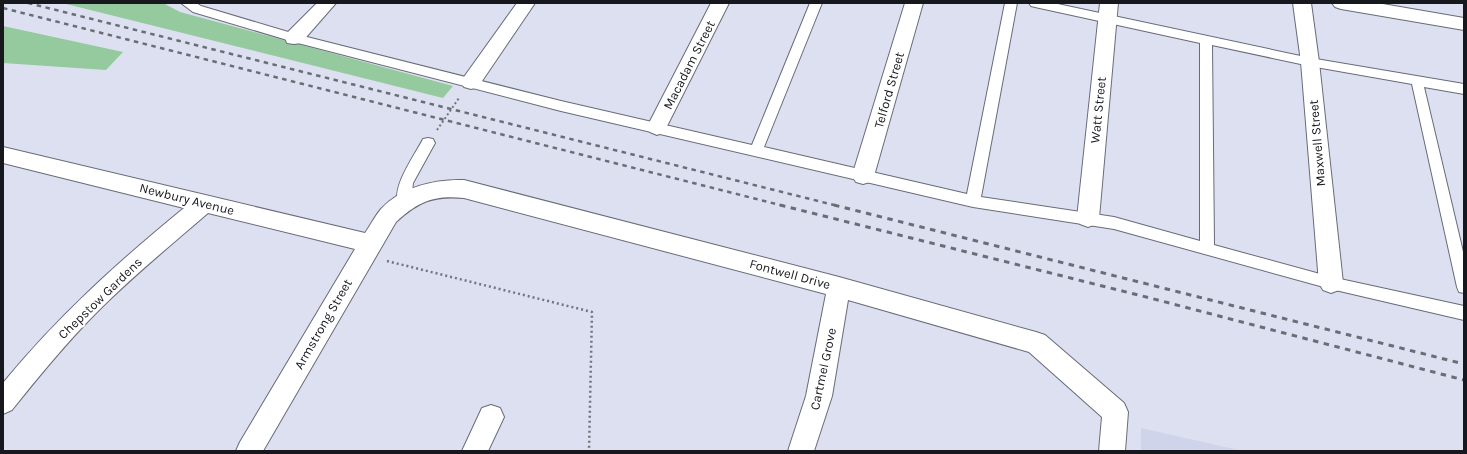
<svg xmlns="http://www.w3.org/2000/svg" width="1467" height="454" viewBox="0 0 1467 454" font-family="Karla,sans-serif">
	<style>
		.built { fill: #d0d4eb }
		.green { fill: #95ca9e }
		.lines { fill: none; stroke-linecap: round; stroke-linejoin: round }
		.service-casing { stroke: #686b79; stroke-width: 2 }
		.minor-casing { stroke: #686b79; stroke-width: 2 }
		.tertiary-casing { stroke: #686b79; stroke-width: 2 }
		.path-far1 { stroke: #72747e; stroke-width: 2; stroke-dasharray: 2 2.5; stroke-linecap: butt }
		.path { stroke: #72747e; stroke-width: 2.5; stroke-dasharray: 2 3; stroke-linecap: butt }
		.service { fill: #fff; fill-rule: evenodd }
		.minor { fill: #fff; fill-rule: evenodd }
		.tertiary { fill: #fff; fill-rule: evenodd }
		.rail-far1 { stroke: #6b6d76; stroke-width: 2.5; stroke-dasharray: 4.5 4.5; stroke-linecap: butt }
		.rail { stroke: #6b6d76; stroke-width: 3; stroke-dasharray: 5.5 5.5; stroke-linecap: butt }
		.labels { text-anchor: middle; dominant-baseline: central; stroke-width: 4; stroke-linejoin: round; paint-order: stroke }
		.street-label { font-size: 13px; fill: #17181d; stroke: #fff }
	</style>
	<rect width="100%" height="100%" fill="#dde0f0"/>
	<!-- built -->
	<path class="built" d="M1141,428L1243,451H1141Z"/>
	<!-- green -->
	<path class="green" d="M62,3H163L180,12L453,86L443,98Z
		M3,26L123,52L106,70L3,63Z"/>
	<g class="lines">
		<!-- service casing -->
		<g class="service-casing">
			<path id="service" d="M181,3H196L201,6L295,34L561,101L752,145L810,3H822L764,147L967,194L1005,3H1017L981,197L1114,217L1200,241V43L1035,7L1031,6L1029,3H1053L1310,58L1464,84V94L1424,87L1464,256V293L1459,292L1457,287L1412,84L1310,66L1212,45L1214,245L1331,277L1464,306V320L1331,289L1114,229L973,207L561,111L294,42L193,12Z
				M428,138L433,139L435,143L413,183L411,202L409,206L404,208L399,206C390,188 415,155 423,139Z"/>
		</g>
		<!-- minor casing -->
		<g class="minor-casing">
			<path id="minor" d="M317,3H336L301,43L294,44L287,43L285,38L287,33Z
				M517,3H535L478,87L471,89L464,87L461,82L464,77Z
				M711,3H729L664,132L657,135L650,132L647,127Z
				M905,3H923L874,176L870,182L863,184L856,182L852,176Z
				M1100,3H1118L1099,218L1096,224L1088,227L1080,224L1077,218Z
				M1293,3H1311L1319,62L1343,283L1339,290L1331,293L1323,290L1319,283L1301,62Z
				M3,147L365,233C370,226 375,216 381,209C401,187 435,179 464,180L839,277L1036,332L1045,335L1124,403L1128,412L1125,451H1099L1102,417L1029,352L848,300L832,396L814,451H788L806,396L826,294L464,198C433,195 418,202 396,222L263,451H236L240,442L355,249L208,213C171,245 133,276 98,311C67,342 39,376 12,410L3,414V383C59,315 117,263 184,208L3,163Z
				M491,405L500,408L504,417L488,451H462L482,408Z"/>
		</g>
		<!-- tertiary casing -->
		<g class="tertiary-casing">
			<path id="tertiary" d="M1332,3H1377L1464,18V30L1341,9L1335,7Z"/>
		</g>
		<!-- path-far1 -->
		<path class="path-far1" d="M437,130L459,98"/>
		<!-- path -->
		<path class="path" d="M387,261L592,312L589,451"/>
		<!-- service -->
		<use href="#service" class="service"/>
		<!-- minor -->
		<use href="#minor" class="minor"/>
		<!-- tertiary -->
		<use href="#tertiary" class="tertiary"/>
		<!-- rail-far1 -->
		<path class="rail-far1" d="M28,3L838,206
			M3,8L784,206"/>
		<!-- rail -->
		<path class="rail" d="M780,205L1150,298L1464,380
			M834,205L1464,364"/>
	</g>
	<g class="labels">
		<!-- street labels -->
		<g class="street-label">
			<text transform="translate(689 65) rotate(-63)">Macadam Street</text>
			<text transform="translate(889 90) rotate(-74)">Telford Street</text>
			<text transform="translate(1098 110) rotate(-84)">Watt Street</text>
			<text transform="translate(1317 143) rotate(-95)">Maxwell Street</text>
			<text transform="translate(187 199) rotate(14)">Newbury Avenue</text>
			<text transform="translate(790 274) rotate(15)">Fontwell Drive</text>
			<text transform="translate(100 298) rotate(-44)">Chepstow Gardens</text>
			<text transform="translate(323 324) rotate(-60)">Armstrong Street</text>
			<text transform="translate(823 369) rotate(-78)">Cartmel Grove</text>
		</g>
	</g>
	<!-- border -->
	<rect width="1467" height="454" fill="none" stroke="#17181d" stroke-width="8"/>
</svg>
